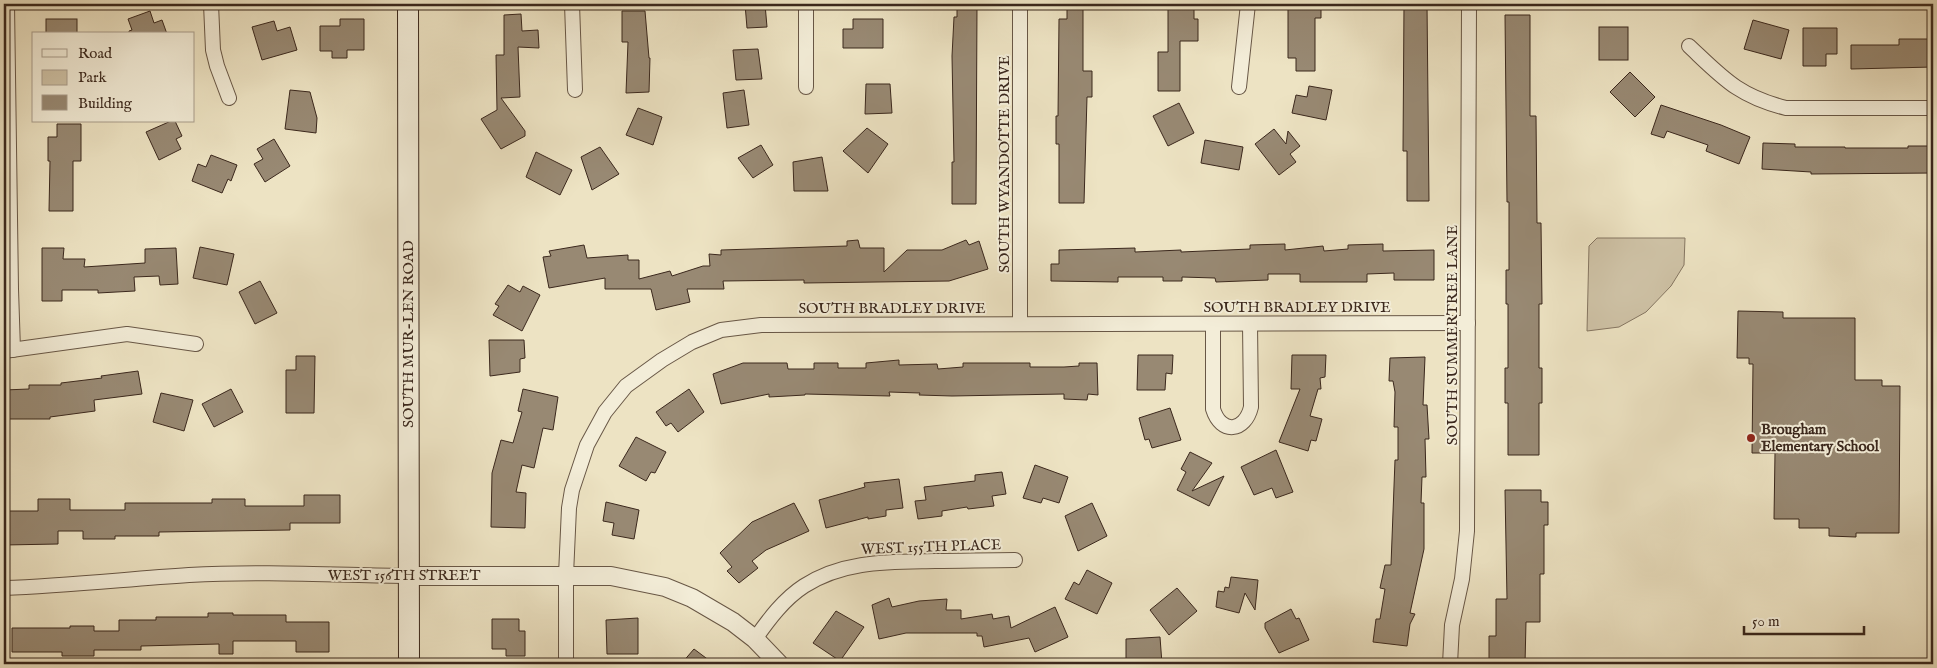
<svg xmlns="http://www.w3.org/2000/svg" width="1937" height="668" viewBox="0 0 1937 668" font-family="'IM FELL English',serif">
  <rect width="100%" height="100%" fill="#ede3c3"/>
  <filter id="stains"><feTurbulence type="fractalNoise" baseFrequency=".004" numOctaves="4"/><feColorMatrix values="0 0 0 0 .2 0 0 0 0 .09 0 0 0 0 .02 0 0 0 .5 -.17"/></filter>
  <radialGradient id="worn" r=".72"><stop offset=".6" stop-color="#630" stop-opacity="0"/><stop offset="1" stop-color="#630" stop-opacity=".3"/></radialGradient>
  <path fill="#cfc3a7" stroke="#857662" d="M 1597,238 L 1685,238 L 1684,265 L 1671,286 L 1646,312 L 1619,327 L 1587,331 L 1589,246 Z"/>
  <g fill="#988973" stroke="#3b281d">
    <path d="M 745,4 L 765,4 L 767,27 L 747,28 Z"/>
    <path d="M 1067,4 L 1083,4 L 1083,71 L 1092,71 L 1092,97 L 1087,97 L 1084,203 L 1059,203 L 1059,144 L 1056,144 L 1056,116 L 1058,116 L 1059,19 L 1067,19 Z"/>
    <path d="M 1288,4 L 1321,4 L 1321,18 L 1315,18 L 1315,71 L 1296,71 L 1296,58 L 1288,58 Z"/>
    <path d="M 1404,4 L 1427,4 L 1429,201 L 1407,201 L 1407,151 L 1403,151 Z"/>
    <path d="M 957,5 L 977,5 L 976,204 L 952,204 L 952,162 L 954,162 L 952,56 L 954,17 L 957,17 Z"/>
    <path d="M 1168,8 L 1194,9 L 1194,19 L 1198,19 L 1198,41 L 1180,41 L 1180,91 L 1158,91 L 1158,52 L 1168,52 Z"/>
    <path d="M 150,11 L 154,23 L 162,20 L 167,34 L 129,34 L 129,31 L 132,30 L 128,19 Z"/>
    <path d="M 622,11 L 645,11 L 649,58 L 650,58 L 649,92 L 626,93 L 628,42 L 622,42 Z"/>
    <path d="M 521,14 L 522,31 L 538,30 L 539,48 L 518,47 L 520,97 L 501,98 L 525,131 L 525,136 L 501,149 L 481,119 L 497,110 L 496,55 L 504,55 L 504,15 Z"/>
    <path d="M 1505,15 L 1530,15 L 1530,116 L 1536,116 L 1537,223 L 1541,223 L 1542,304 L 1539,304 L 1539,368 L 1542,368 L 1542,403 L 1539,403 L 1539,455 L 1508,455 L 1508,403 L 1505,403 L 1505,368 L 1508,368 L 1508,304 L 1506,304 L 1506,270 L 1509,270 L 1509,202 L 1507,202 Z"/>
    <rect x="46" y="19" width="31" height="15"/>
    <path d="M 340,19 L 364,19 L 364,50 L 347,50 L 347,58 L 332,58 L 332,51 L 320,51 L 320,26 L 340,26 Z"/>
    <path d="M 853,19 L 883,19 L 883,48 L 843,48 L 843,29 L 853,29 Z"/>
    <path d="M 1753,20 L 1789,30 L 1781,59 L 1744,49 Z"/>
    <path d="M 274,21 L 277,31 L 290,27 L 297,50 L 262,60 L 252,27 Z"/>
    <rect x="1599" y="27" width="29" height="33"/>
    <path d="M 1803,28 L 1837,28 L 1837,54 L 1826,54 L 1826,66 L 1803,66 Z"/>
    <path d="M 1899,39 L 1933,39 L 1933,67 L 1851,69 L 1851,45 L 1899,45 Z"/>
    <path d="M 758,49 L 762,79 L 736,80 L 733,50 Z"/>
    <path d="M 1630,72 L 1655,97 L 1635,117 L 1610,92 Z"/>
    <path d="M 866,84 L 890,84 L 892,113 L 865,114 Z"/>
    <path d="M 1309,86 L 1332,90 L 1326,120 L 1292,113 L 1296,95 L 1307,97 Z"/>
    <path d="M 290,90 L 310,92 L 317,118 L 316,133 L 285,129 Z"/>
    <path d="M 744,90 L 749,125 L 727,128 L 723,93 Z"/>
    <path d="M 1179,103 L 1194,133 L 1168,146 L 1153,116 Z"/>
    <path d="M 1661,105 L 1721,125 L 1750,137 L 1739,164 L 1706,151 L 1708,145 L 1667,131 L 1664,138 L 1651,134 Z"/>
    <path d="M 638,108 L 662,117 L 653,145 L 626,135 Z"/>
    <path d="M 171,121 L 175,121 L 182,136 L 176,139 L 181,149 L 159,160 L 146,132 Z"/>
    <path d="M 57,124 L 81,124 L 81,161 L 73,161 L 73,211 L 49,211 L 50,161 L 48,161 L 48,137 L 57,137 Z"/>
    <path d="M 867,128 L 888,144 L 868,173 L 843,151 Z"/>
    <path d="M 1274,129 L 1286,144 L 1288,131 L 1300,146 L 1290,154 L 1296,162 L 1279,175 L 1255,144 Z"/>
    <path d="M 274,139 L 290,166 L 265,182 L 254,164 L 263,159 L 257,149 Z"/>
    <path d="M 1205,140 L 1243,147 L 1239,170 L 1201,163 Z"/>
    <path d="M 1763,143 L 1795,144 L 1795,147 L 1845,147 L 1845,148 L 1908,148 L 1908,146 L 1933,146 L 1933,173 L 1811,174 L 1811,172 L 1762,169 Z"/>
    <path d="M 761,145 L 773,165 L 753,178 L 738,158 Z"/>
    <path d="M 600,147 L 619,174 L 592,190 L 581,157 Z"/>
    <path d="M 536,152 L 572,170 L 560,195 L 526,177 Z"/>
    <path d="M 211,155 L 237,165 L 231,181 L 228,179 L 222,193 L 192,181 L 198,164 L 206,167 Z"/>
    <path d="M 822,157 L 828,191 L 794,191 L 793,162 Z"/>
    <path d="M 858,240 L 860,248 L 884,248 L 884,272 L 907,250 L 942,250 L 966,240 L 969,245 L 979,241 L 988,269 L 949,281 L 804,283 L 804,280 L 723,281 L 724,289 L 687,289 L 690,302 L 656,310 L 651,289 L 605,289 L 605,278 L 549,288 L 543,257 L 551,256 L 549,251 L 584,245 L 587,258 L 628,255 L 628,260 L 639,260 L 639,279 L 670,271 L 672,276 L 703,266 L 710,266 L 709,254 L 721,255 L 721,250 L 847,246 L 847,241 Z"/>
    <path d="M 1285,244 L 1285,250 L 1323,246 L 1324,251 L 1348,249 L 1348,245 L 1383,244 L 1383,251 L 1434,250 L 1434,280 L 1394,280 L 1394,273 L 1367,274 L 1367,282 L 1300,282 L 1300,274 L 1268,274 L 1268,280 L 1216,282 L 1215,278 L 1182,277 L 1182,281 L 1163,281 L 1163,277 L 1118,277 L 1118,282 L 1051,281 L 1051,264 L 1059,264 L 1059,250 L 1135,248 L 1135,252 L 1181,250 L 1181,252 L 1250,249 L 1250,245 Z"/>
    <path d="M 200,247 L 234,254 L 227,285 L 193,278 Z"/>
    <path d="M 42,248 L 64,248 L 63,259 L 85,259 L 84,267 L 145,263 L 145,249 L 176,248 L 178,284 L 160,285 L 159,276 L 134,277 L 135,291 L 98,293 L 98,290 L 62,290 L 62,301 L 42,301 Z"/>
    <path d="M 260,281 L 277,313 L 255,324 L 239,292 Z"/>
    <path d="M 508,285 L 520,292 L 523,286 L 540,295 L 522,331 L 493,315 L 499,306 L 495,304 Z"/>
    <path d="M 1738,311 L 1783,312 L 1783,318 L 1855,318 L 1855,380 L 1882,380 L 1882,386 L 1900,386 L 1899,533 L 1856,533 L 1856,537 L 1829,536 L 1829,528 L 1799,528 L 1799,519 L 1774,519 L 1775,453 L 1752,453 L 1753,364 L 1749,364 L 1749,358 L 1737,358 Z"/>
    <path d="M 489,340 L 524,340 L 525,358 L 520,359 L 520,372 L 490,376 Z"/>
    <path d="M 1138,355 L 1173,355 L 1172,374 L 1166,373 L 1165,390 L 1137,390 Z"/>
    <path d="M 1292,355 L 1326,355 L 1325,377 L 1320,378 L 1321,389 L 1318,389 L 1310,416 L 1322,419 L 1316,441 L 1311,440 L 1308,451 L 1279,442 L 1300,389 L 1291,389 Z"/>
    <path d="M 296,356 L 315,356 L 314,413 L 286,413 L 286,370 L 296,370 Z"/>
    <path d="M 1425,357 L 1423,405 L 1427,405 L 1429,439 L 1425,439 L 1426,477 L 1422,477 L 1421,503 L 1424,503 L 1424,549 L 1410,613 L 1415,614 L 1410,624 L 1407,646 L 1373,642 L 1376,619 L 1380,619 L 1385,589 L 1380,588 L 1385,565 L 1391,565 L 1395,460 L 1398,460 L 1398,427 L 1394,427 L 1395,392 L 1393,381 L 1389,381 L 1390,358 Z"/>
    <path d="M 899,360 L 899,365 L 937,364 L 938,369 L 963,367 L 963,363 L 1030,363 L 1030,367 L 1064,367 L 1079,366 L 1079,363 L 1097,363 L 1098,395 L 1088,394 L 1087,400 L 1064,399 L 1064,394 L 952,396 L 919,395 L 920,393 L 889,392 L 890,396 L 805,394 L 805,395 L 769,397 L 769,394 L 721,404 L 713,374 L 743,363 L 787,363 L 788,369 L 814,369 L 814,363 L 838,363 L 838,368 L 866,368 L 866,363 Z"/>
    <path d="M 138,371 L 142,394 L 94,400 L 95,411 L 50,417 L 50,419 L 4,419 L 4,390 L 29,389 L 29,385 L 61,385 L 61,383 L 102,378 L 101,376 Z"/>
    <path d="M 231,389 L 243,412 L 214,427 L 202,404 Z"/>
    <path d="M 523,389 L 558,397 L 553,430 L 543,428 L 534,468 L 522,465 L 516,492 L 526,493 L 525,528 L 491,527 L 492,473 L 501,440 L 513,443 L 522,412 L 518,411 Z"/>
    <path d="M 689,389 L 704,412 L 678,432 L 671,423 L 666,426 L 656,412 Z"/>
    <path d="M 161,393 L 193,400 L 184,431 L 153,422 Z"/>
    <path d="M 1170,408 L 1181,440 L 1152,448 L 1149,439 L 1145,440 L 1139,418 Z"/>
    <path d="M 636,437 L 666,452 L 655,473 L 651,472 L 646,481 L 619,466 Z"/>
    <path d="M 1276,450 L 1293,492 L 1276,498 L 1272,488 L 1254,495 L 1241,467 Z"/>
    <path d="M 1190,452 L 1212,463 L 1192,491 L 1224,476 L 1209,506 L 1177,490 L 1186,472 L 1181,469 Z"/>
    <path d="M 1035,465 L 1068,477 L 1059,503 L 1043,498 L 1041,503 L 1023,498 Z"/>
    <path d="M 1002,472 L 1006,494 L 992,496 L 994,506 L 968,509 L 967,507 L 942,511 L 942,516 L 918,519 L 915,501 L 926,500 L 924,487 L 975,481 L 975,475 Z"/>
    <path d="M 899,479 L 903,508 L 886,510 L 886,516 L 868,519 L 868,517 L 826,528 L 819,500 L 865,487 L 864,483 Z"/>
    <path d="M 1505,490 L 1541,490 L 1541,502 L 1548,502 L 1548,525 L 1544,525 L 1544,574 L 1540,574 L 1540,622 L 1526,622 L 1525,664 L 1489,664 L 1489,636 L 1496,636 L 1496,599 L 1507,599 Z"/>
    <path d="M 304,495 L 340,495 L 340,523 L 290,523 L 290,530 L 159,532 L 159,536 L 115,536 L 115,539 L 83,539 L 83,531 L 58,531 L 58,544 L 4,545 L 4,511 L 38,511 L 38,499 L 70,499 L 70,510 L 125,510 L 125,503 L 212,503 L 212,499 L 245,499 L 245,506 L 304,506 Z"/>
    <path d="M 606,502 L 639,510 L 634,539 L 612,535 L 614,523 L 603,521 Z"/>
    <path d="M 794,503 L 809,531 L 766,550 L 752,561 L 758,568 L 739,583 L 727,571 L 732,567 L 720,553 L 752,522 Z"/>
    <path d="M 1092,503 L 1107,536 L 1078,551 L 1065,516 Z"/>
    <path d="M 1087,570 L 1112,583 L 1097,614 L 1065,599 L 1074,582 L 1079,585 Z"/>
    <path d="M 1231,577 L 1258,580 L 1255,610 L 1245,593 L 1239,613 L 1216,607 L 1218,591 L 1224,592 L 1225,587 L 1229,588 Z"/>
    <path d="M 1177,588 L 1197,611 L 1169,635 L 1150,610 Z"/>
    <path d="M 889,598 L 892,607 L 919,601 L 947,599 L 946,610 L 961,610 L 961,619 L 992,614 L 993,619 L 1009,616 L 1011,628 L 1055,607 L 1068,637 L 1035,652 L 1029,638 L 984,647 L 982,636 L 977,636 L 977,633 L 906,633 L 879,639 L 872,605 Z"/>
    <path d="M 1291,609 L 1296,619 L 1299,618 L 1309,640 L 1279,653 L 1265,628 L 1265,623 Z"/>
    <path d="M 836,611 L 864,627 L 840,661 L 813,643 Z"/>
    <path d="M 208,613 L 233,613 L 233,615 L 286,615 L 286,622 L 329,622 L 329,652 L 296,652 L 296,641 L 233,641 L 233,654 L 219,654 L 219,644 L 141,646 L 141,650 L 94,650 L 94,656 L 62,656 L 62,652 L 12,652 L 12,628 L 70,628 L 70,626 L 94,626 L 94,631 L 119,631 L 119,620 L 156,620 L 156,617 L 208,617 Z"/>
    <path d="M 638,618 L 638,654 L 607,654 L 606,620 Z"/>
    <path d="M 492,619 L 519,619 L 519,631 L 525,631 L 525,656 L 506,656 L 506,649 L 492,649 Z"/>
    <path d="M 1160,637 L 1162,664 L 1126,664 L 1126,639 Z"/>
    <path d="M 694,649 L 714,664 L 681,664 Z"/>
  </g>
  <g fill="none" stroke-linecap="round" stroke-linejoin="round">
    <defs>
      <g id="minor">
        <path d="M 7,4 L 11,289 L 13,350"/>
        <path d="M 211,4 L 213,50 L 217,66 L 229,98"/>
        <path d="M 572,4 L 575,90"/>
        <path d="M 806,4 L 806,87"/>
        <path d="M 1689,46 C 1723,78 1738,96 1786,108 L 1933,108"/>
        <path d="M 1239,87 L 1248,4"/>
        <path d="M 1020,324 L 1020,4"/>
        <path d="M 1213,324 L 1213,409 C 1221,435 1245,432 1251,407 L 1250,324"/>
        <path d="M 4,351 L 127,334 L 196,344"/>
        <path d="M 4,588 C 66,586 127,579 189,575 C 262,571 336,575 409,576"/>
        <path d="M 755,639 C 769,619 784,599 804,586 C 844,560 890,562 935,561 C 961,561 988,560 1015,560"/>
        <path d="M 566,664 L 566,575 L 569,508 L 572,490 L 587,445 L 605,412 L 626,386 L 662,360 L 692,342 L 721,330 L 761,325 L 1468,323"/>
        <path d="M 1450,664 L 1452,625 L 1462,579 L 1467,531 L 1469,4"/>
      </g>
      <path id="tertiary" d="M 409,576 L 611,576 L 665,587 L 692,598 L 733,622 L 755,639 L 779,664"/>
      <path id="secondary" d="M 408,4 L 409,664"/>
    </defs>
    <use href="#minor" stroke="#685746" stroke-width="16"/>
    <use href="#tertiary" stroke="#685746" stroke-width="20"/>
    <use href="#secondary" stroke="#3b281d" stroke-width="22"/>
    <use href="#minor" stroke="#f3edd8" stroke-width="14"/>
    <use href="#tertiary" stroke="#f3edd8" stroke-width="18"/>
    <use href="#secondary" stroke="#f3edd8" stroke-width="20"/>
  </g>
  <circle fill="#8f2418" stroke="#f3edd8" stroke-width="2" cx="1751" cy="438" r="5"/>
  <g text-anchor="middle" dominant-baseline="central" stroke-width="4" stroke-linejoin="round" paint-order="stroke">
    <g font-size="15" fill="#3b281d" stroke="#f3edd8">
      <text transform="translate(1004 164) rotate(-90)">SOUTH WYANDOTTE DRIVE</text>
      <text x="1297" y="307">SOUTH BRADLEY DRIVE</text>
      <text x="892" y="308">SOUTH BRADLEY DRIVE</text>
      <text transform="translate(408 334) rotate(-90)">SOUTH MUR-LEN ROAD</text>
      <text transform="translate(1452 335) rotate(-90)">SOUTH SUMMERTREE LANE</text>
      <text transform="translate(931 547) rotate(-2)">WEST 155TH PLACE</text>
      <text x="404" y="575">WEST 156TH STREET</text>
    </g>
    <g font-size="15" font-weight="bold" fill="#3b281d" stroke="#f3edd8" text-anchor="start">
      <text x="1761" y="429">Brougham<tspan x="1761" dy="17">Elementary School</tspan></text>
    </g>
  </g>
  <rect width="1937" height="668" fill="none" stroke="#ede3c3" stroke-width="20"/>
  <rect x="5" y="5" width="1927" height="658" fill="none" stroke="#3b281d" stroke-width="2.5"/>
  <rect x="10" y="10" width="1917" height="648" fill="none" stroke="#3b281d"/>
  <rect x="32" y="32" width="162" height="90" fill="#f3edd8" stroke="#a99e8d"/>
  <rect x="42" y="49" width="25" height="8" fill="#f3edd8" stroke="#a99e8d"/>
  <text x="78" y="58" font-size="15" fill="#3b281d">Road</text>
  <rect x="42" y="70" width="25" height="15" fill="#cfc3a7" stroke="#a99e8d"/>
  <text x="78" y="82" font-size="15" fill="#3b281d">Park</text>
  <rect x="42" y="95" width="25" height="15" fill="#988973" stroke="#a99e8d"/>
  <text x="78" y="108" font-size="15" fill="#3b281d">Building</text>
  <path d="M1744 626v8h120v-8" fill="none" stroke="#3b281d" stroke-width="2.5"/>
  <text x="1752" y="626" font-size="15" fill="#3b281d" stroke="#f3edd8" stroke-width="4" paint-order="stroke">50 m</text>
  <rect width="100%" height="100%" filter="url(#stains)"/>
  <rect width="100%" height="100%" fill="url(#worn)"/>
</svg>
